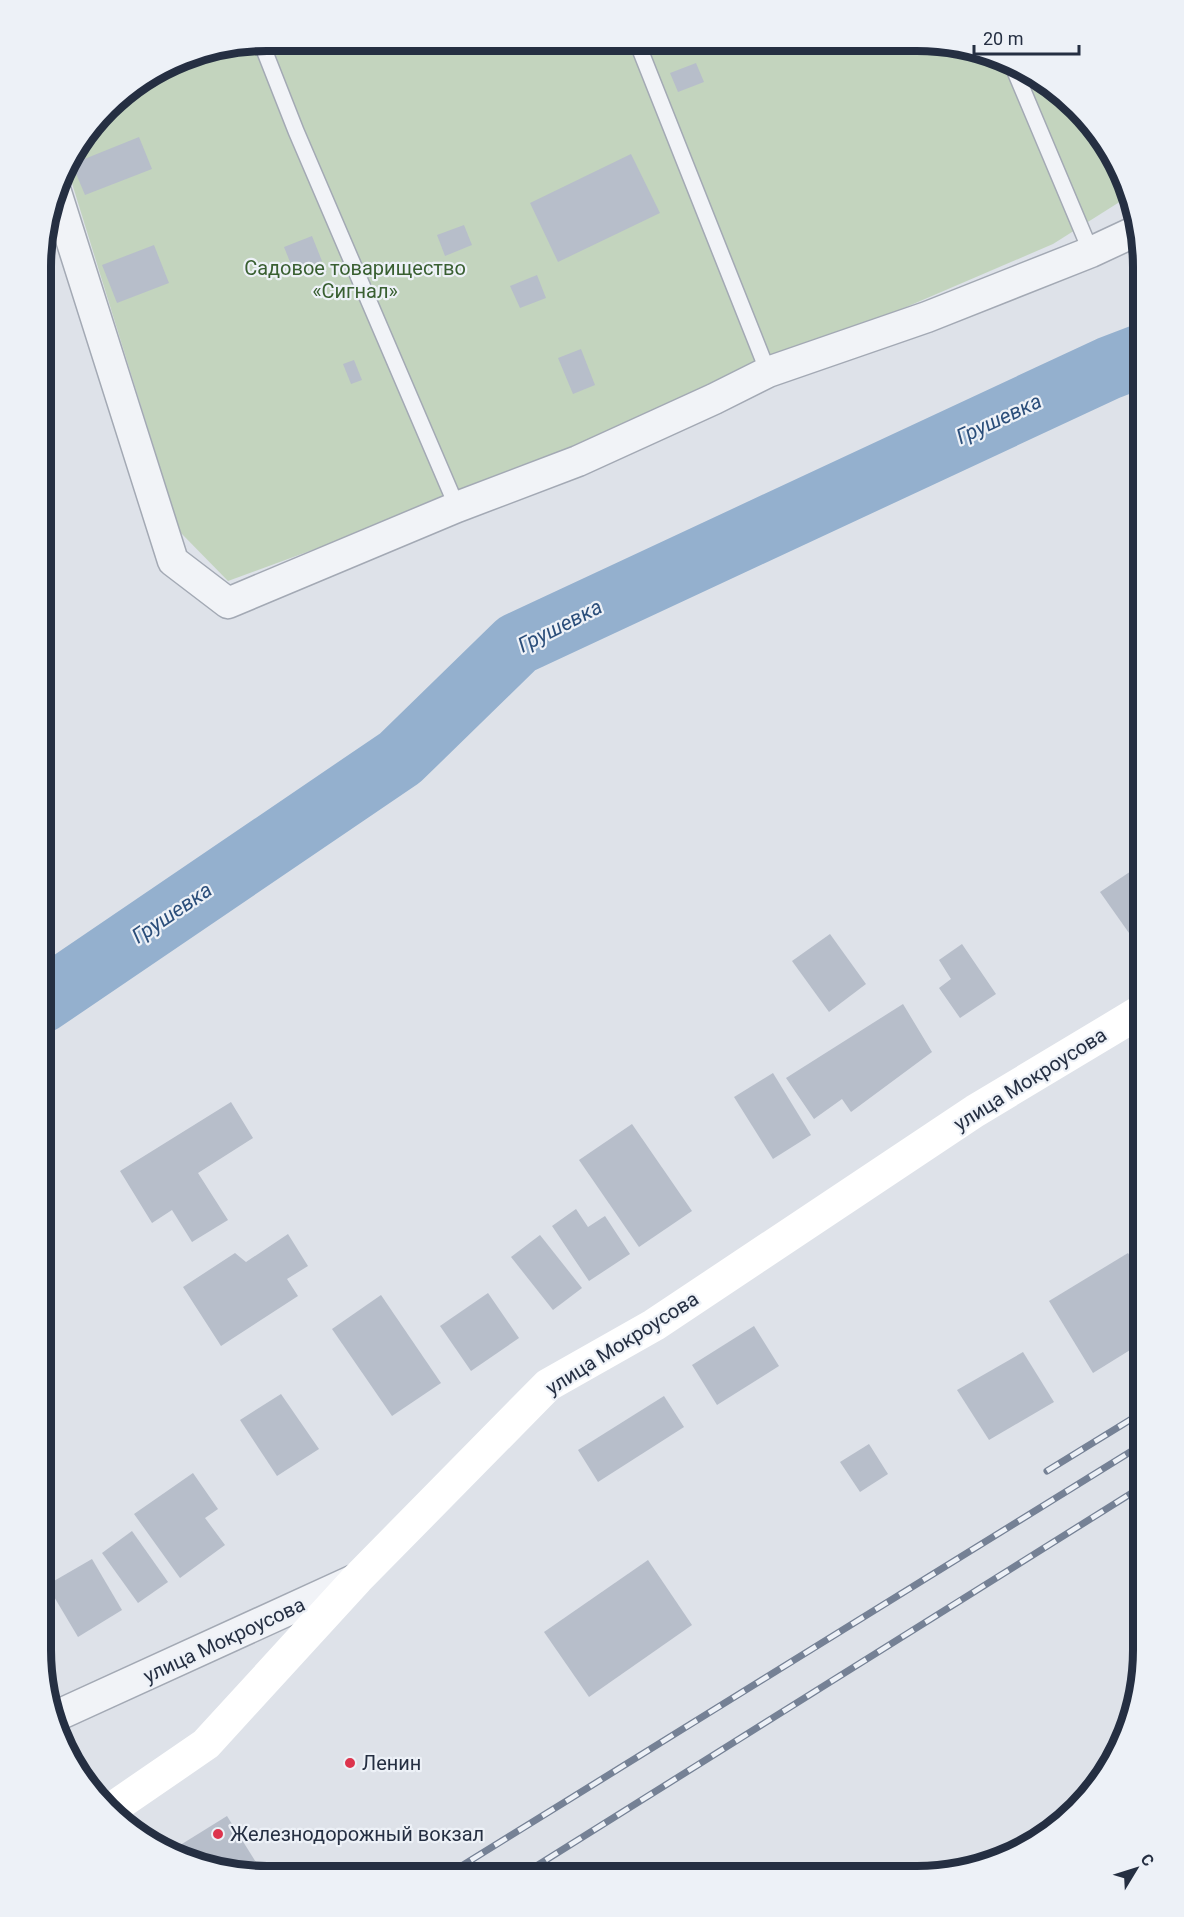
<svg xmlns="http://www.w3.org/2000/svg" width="1184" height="1917" viewBox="0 0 1184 1917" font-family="Roboto,sans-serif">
  <rect width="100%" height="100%" fill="#dee2e9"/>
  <path fill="#c3d4be" d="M 267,41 L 947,42 L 1004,58 L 1055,88 L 1097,130 L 1126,181 L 1129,196 L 1053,244 L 511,477 L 228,581 L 180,532 L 66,164 L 118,97 L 181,58 Z"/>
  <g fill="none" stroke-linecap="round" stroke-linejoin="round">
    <path stroke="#94b0ce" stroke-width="63" d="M 41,1002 L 400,758 L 517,644 L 1109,368 L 1143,355"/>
  </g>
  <g fill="#b7beca">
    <path d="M 696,63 L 704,82 L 678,92 L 670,73 Z"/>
    <path d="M 139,137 L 152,169 L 85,195 L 72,164 Z"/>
    <path d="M 631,154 L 660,213 L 558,262 L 530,203 Z"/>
    <path d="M 464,225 L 472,245 L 445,256 L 437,235 Z"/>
    <path d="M 312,236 L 322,261 L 294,272 L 284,247 Z"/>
    <path d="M 154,245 L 169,283 L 117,303 L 102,265 Z"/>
    <path d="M 537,275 L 546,298 L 520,308 L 510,286 Z"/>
    <path d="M 581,349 L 595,385 L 573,394 L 558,358 Z"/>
    <path d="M 354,360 L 362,380 L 351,384 L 343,364 Z"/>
    <path d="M 1143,863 L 1143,923 L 1129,933 L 1100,892 Z"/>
    <path d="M 830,934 L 866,984 L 829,1012 L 792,961 Z"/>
    <path d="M 962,944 L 996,994 L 960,1018 L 939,988 L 951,979 L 939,960 Z"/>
    <path d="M 903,1004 L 932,1052 L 851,1112 L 842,1099 L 814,1119 L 786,1078 Z"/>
    <path d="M 773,1073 L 811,1135 L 773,1159 L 734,1097 Z"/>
    <path d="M 231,1102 L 253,1138 L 198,1173 L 228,1220 L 192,1242 L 172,1210 L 152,1223 L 120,1171 Z"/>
    <path d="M 632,1124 L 692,1211 L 639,1247 L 579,1160 Z"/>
    <path d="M 576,1209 L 588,1227 L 605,1216 L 630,1254 L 589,1281 L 552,1226 Z"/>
    <path d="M 288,1234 L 308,1266 L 287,1279 L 298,1296 L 221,1346 L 183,1287 L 235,1253 L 246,1262 Z"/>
    <path d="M 540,1235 L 582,1288 L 553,1310 L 511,1257 Z"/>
    <path d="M 1128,1253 L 1143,1278 L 1143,1342 L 1093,1373 L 1049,1301 Z"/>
    <path d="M 488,1293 L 519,1338 L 471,1371 L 440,1326 Z"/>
    <path d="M 381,1295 L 441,1383 L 392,1416 L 332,1329 Z"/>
    <path d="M 754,1326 L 779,1366 L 717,1405 L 692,1365 Z"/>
    <path d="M 1023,1352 L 1054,1402 L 989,1440 L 957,1390 Z"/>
    <path d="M 281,1394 L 319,1449 L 277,1476 L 240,1420 Z"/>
    <path d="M 664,1396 L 684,1427 L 598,1482 L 578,1450 Z"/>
    <path d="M 869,1444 L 888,1474 L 860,1492 L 840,1462 Z"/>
    <path d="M 193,1473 L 218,1509 L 205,1518 L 225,1545 L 180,1578 L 134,1514 Z"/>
    <path d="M 132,1531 L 168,1582 L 138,1603 L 102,1553 Z"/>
    <path d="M 92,1559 L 122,1610 L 78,1637 L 47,1585 Z"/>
    <path d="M 648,1560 L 692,1625 L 589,1697 L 544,1632 Z"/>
    <path d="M 227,1816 L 264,1875 L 238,1875 L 181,1859 L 169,1852 Z"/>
  </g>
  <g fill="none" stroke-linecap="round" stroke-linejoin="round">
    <defs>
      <g id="lane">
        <path d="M 261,42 L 296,131 L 457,507"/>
        <path d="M 637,42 L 768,372"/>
        <path d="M 1011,62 L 1091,252"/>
      </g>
      <g id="street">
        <path d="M 56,192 L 173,561 L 228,603 L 457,507 L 578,461 L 714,399 L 768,372 L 927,317 L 1091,252 L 1136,231"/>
        <path d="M 54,1717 L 354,1580"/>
      </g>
    </defs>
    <use href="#lane" stroke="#a3a9b4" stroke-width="18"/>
    <use href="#street" stroke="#a3a9b4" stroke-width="33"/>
    <use href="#lane" stroke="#f1f3f7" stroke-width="15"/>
    <use href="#street" stroke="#f1f3f7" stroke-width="30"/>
    <path stroke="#fff" stroke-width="33" d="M 110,1810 L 206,1744 L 357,1579 L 548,1385 L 654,1325 L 975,1111 L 1143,1010"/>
    <defs>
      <g id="rail">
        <path d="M 1047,1471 L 1143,1412"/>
        <path d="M 447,1875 L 1143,1444"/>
        <path d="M 522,1875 L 1143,1486"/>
      </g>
    </defs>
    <use href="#rail" stroke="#758195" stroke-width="7"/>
    <use href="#rail" stroke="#edf1f7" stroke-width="4.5" stroke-dasharray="14" stroke-linecap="butt"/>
  </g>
  <g fill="#dd344d" stroke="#edf1f7" stroke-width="2">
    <circle cx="350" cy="1763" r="6"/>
    <circle cx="218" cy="1834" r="6"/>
  </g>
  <g text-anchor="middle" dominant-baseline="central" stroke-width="4.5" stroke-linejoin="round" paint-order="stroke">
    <g font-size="20" fill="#395f31" stroke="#edf1f7">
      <text x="355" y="268">Садовое товарищество<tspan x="355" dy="23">«Сигнал»</tspan></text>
    </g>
    <g font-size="20" fill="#252f42" stroke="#edf1f7">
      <text transform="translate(1030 1079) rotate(-32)">улица Мокроусова</text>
      <text transform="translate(622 1343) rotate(-32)">улица Мокроусова</text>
      <text transform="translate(224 1640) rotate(-25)">улица Мокроусова</text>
    </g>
    <g font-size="20" fill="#252f42" stroke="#edf1f7" text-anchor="start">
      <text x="362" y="1763">Ленин</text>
      <text x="230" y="1834">Железнодорожный вокзал</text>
    </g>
    <g font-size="21" font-style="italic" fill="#2b4e7a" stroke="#edf1f7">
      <text transform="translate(999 419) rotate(-25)">Грушевка</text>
      <text transform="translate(560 626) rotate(-27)">Грушевка</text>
      <text transform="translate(172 913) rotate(-34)">Грушевка</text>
    </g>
  </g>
  <path d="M0 0H1184V1917H0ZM267 51H917A216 216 0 0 1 1133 267V1650A216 216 0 0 1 917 1866H267A216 216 0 0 1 51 1650V267A216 216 0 0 1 267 51Z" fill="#edf1f7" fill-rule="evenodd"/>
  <path fill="none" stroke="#252f42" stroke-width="8" d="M267 51H917A216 216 0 0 1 1133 267V1650A216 216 0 0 1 917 1866H267A216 216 0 0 1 51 1650V267A216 216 0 0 1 267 51Z"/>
  <g transform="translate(1136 1869) rotate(52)" stroke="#edf1f7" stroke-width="4.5" paint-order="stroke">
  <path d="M0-4.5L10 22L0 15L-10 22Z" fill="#252f42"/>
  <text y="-9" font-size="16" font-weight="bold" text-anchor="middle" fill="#252f42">С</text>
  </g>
  <path d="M974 45v9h105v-9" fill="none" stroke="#252f42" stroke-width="3"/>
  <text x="983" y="45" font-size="18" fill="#252f42" stroke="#edf1f7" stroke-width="4.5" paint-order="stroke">20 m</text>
</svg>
